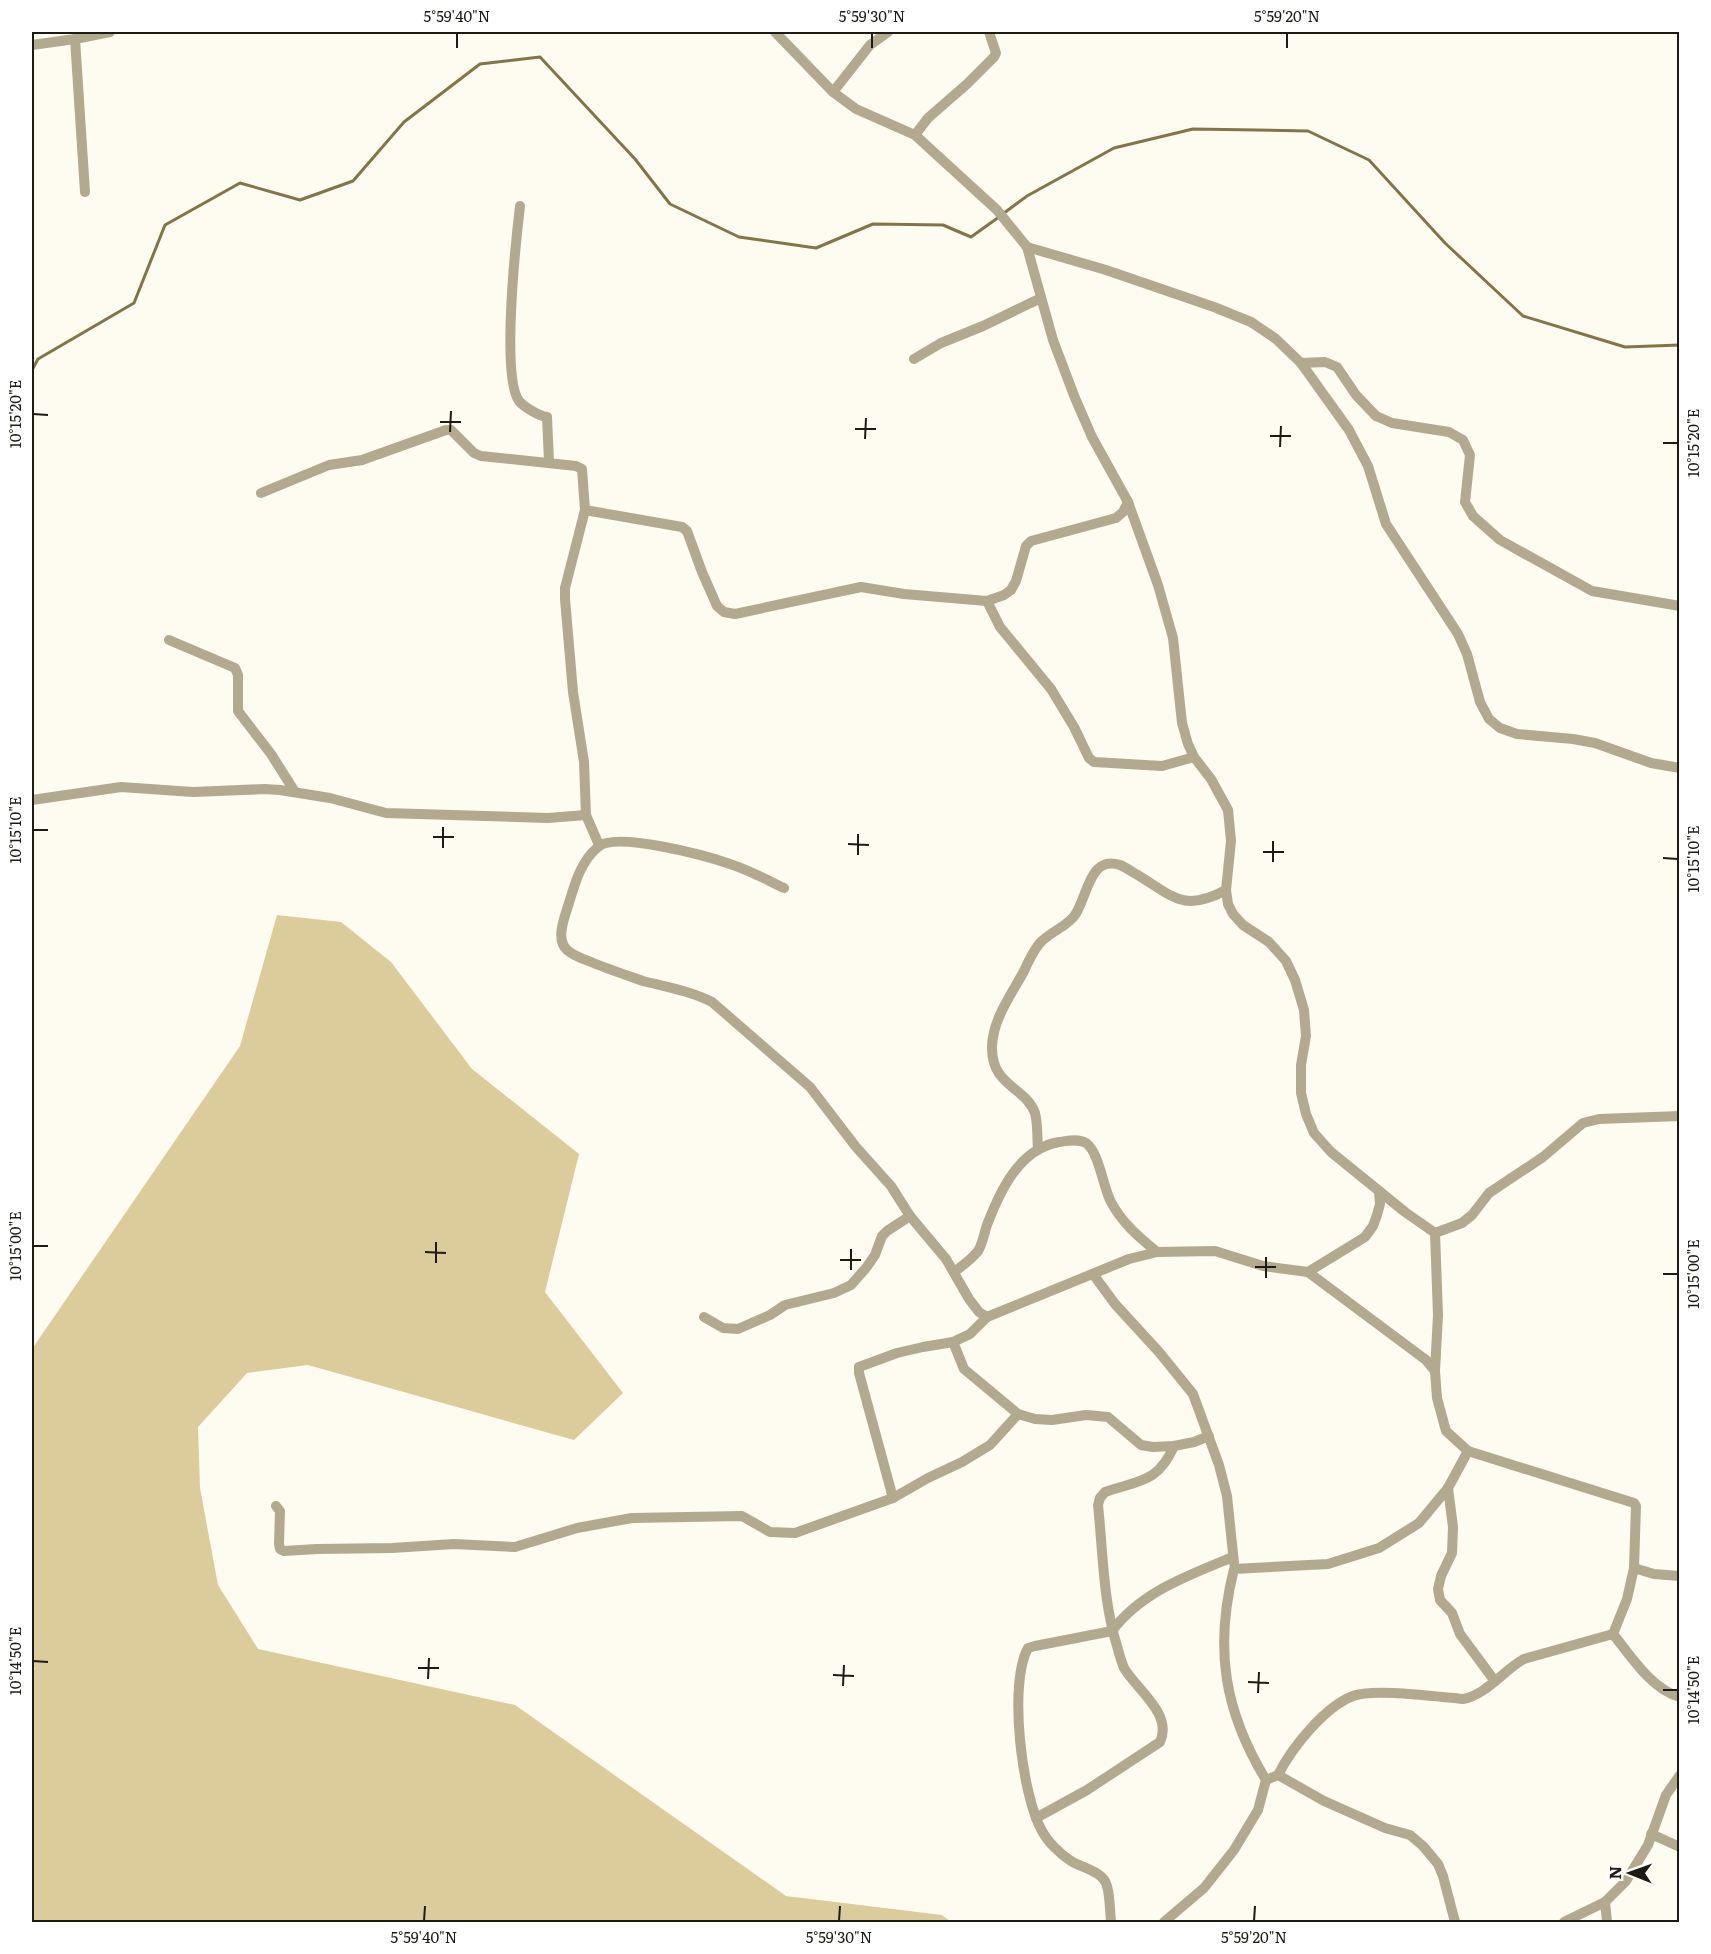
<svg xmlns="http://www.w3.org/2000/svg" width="1711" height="1954" viewBox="0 0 1711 1954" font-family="Literata,serif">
  <rect width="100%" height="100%" fill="#fefbf0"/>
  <path fill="#dccc9c" d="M 277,915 L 341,922 L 391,962 L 472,1069 L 579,1154 L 545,1292 L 623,1393 L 574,1440 L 308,1365 L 247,1373 L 198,1427 L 200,1488 L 218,1585 L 258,1649 L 515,1705 L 786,1896 L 942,1915 L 951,1922 L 32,1922 L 32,1674 L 35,1668 L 32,1667 L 32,1349 L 240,1046 Z"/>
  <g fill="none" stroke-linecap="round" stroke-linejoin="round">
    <g stroke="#837548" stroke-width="3">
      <path d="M 1004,213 L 1027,196 L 1114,148 L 1193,129 L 1308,131 L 1369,160 L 1445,243 L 1523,316 L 1625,347 L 1680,345"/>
      <path d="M 32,370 L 38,359 L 134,303 L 165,225 L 240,183 L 300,200 L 353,181 L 404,122 L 480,64 L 540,57 L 635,159 L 670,204 L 739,237 L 816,248 L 873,224 L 943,225 L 971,237 L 999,217"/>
    </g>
    <g stroke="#b2a98f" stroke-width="10">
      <path d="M 775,32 L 833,92 L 856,109 L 915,135 L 997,210 L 1027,247 L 1106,270 L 1214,307 L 1251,322 L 1276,339 L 1301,363 L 1349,430 L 1368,466 L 1386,524 L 1458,634 L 1467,654 L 1480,702 L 1489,719 L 1500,728 L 1517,734 L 1573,739 L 1595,743 L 1651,763 L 1680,768"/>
      <path d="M 75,39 L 85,192"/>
      <path d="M 32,45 L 75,39 L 110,32"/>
      <path d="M 833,92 L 870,45 L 888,32"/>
      <path d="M 915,135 L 928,118 L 967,84 L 994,57 L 996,53 L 989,32"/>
      <path d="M 520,206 C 516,240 501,376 519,401 C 524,407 539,416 547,417 L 549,462"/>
      <path d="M 1027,247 L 1053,340 L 1075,398 L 1092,437 L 1128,502 L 1158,585 L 1173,638 L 1182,723 L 1188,744 L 1194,757 L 1211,779 L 1228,810 L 1231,841 L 1226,890 L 1228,904 L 1233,914 L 1243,925 L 1269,942 L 1286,961 L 1295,980 L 1304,1010 L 1306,1036 L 1301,1065 L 1301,1093 L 1306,1114 L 1314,1133 L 1331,1152 L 1405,1212 L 1435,1233 L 1438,1315 L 1435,1371 L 1437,1398 L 1446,1431 L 1468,1451 L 1634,1503 L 1636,1506 L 1634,1568 L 1627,1599 L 1613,1634 C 1630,1655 1652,1690 1680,1697"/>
      <path d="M 914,359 L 941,343 L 983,326 L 1041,298"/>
      <path d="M 1301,363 L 1325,362 L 1337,367 L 1356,395 L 1376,416 L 1392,423 L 1449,432 L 1463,440 L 1470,455 L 1465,502 L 1473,516 L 1500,540 L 1592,591 L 1680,606"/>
      <path d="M 261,493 L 329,465 L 362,460 L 446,430 L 451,430 L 474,453 L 481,456 L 576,466 L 582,469 L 585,510 L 565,588 L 565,599 L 573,692 L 584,762 L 586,815 L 599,845"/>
      <path d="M 585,510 L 682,527 L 687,531 L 702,572 L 717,606 L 724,612 L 735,614 L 861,587 L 904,594 L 987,601 L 1004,595 L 1011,590 L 1016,581 L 1026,546 L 1031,541 L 1116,518 L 1123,512 L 1128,502"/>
      <path d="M 987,601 L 1000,627 L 1051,689 L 1074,727 L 1089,758 L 1094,762 L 1162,766 L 1194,757"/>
      <path d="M 169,640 L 235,668 L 238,675 L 238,711 L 271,754 L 295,792"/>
      <path d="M 32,800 L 121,787 L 193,792 L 265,789 L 280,790 L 330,798 L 386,813 L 548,818 L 586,815"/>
      <path d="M 784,888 C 767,880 749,870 730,864 C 707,856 616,831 598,847 C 581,861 575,883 569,903 C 565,916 555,939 567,950 C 574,956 583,959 591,962 C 608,969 626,975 643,981 C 667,987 690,991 712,1002 L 810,1087 L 856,1147 L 891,1186 L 910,1216 L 946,1259 L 969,1299 L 979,1312 L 987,1317 L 1129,1259 L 1157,1252 L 1215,1251 L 1263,1266 L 1308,1272 L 1365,1237 L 1373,1226 L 1377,1215 L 1380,1204 L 1379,1191"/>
      <path d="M 1038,1149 C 1037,1138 1038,1124 1035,1113 C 1025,1086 991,1087 992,1046 C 993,1019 1011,995 1024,971 C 1028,962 1033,952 1039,944 C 1049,932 1067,927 1075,915 C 1088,896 1089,855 1120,865 C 1125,867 1131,871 1136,874 C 1173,896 1183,913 1226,890"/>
      <path d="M 1435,1233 L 1462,1223 L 1472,1215 L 1489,1193 L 1543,1157 L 1583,1123 L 1599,1119 L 1680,1116"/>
      <path d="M 954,1272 C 962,1266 972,1259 978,1251 C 983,1243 984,1233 987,1225 C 1000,1191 1019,1149 1059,1142 C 1067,1141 1078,1138 1086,1143 C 1099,1152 1103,1187 1111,1202 C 1122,1223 1139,1237 1157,1252"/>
      <path d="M 1308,1272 L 1426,1360 L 1435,1371"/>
      <path d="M 1093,1274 L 1115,1304 L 1159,1352 L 1193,1394 L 1219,1465 L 1227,1496 L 1234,1563"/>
      <path d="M 704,1317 L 723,1328 L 738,1329 L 770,1315 L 785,1305 L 834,1293 L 851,1285 L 866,1268 L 875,1255 L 882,1236 L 887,1231 L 910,1216"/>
      <path d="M 953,1342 L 964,1369 L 1018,1414 L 1035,1419 L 1052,1420 L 1086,1415 L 1108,1417 L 1141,1445 L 1153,1447 L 1174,1446 L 1194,1442 L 1209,1436"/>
      <path d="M 1448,1488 L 1453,1527 L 1452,1553 L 1441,1576 L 1438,1589 L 1440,1600 L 1452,1613 L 1460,1634 L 1494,1680"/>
      <path d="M 893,1498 L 859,1373 L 859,1367 L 897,1353 L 923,1347 L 953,1342 L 970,1334 L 987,1317"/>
      <path d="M 276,1506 L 280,1511 L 279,1544 L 280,1549 L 284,1551 L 317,1549 L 392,1548 L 454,1544 L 515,1547 L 577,1528 L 632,1518 L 742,1516 L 770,1532 L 795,1533 L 893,1498 L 928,1478 L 962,1462 L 990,1445 L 1018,1414"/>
      <path d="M 1634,1568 L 1654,1574 L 1680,1576"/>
      <path d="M 1278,1775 L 1324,1801 L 1385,1828 L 1410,1835 L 1423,1846 L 1438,1864 L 1443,1876 L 1455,1922"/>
      <path d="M 1266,1780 L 1278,1775 C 1291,1749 1324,1707 1353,1696 C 1373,1688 1438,1697 1463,1699 C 1486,1695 1504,1670 1524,1659 L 1613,1634"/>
      <path d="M 1036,1818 L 1087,1790 L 1160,1742 C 1173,1714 1137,1690 1124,1668 C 1121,1661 1119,1653 1117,1646 C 1103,1601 1103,1552 1098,1505 L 1100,1498 L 1105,1492 C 1139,1480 1158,1483 1174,1446"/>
      <path d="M 1651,1834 L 1680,1847"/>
      <path d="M 1111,1922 C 1110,1911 1110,1897 1107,1886 C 1103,1871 1082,1868 1071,1861 C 1060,1854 1048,1842 1042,1831 C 1022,1796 1008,1684 1028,1648 L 1035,1646 L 1112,1631 C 1141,1592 1189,1575 1233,1557"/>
      <path d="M 1164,1922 L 1204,1888 L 1234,1850 L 1258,1810 L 1266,1780 C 1224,1711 1214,1648 1234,1569 L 1328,1564 L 1379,1548 L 1419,1523 L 1448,1488 L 1468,1451"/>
      <path d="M 1564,1922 L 1605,1902"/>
      <path d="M 1607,1922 L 1605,1902 L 1626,1881 L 1648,1845 L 1666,1795 L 1680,1775"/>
    </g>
  </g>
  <path fill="none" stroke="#1d1b14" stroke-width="2" d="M 457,48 L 457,33M 872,48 L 872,33M 1287,48 L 1287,33M 33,414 L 48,415M 440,422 L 461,422M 855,429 L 876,429M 450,432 L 451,411M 1270,436 L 1291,436M 865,439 L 866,418M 1663,443 L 1678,443M 1280,447 L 1281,426M 33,830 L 48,830M 433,837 L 454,837M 848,844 L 869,845M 443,848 L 443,827M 1263,852 L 1284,852M 858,855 L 858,834M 1663,858 L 1678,859M 1273,862 L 1273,841M 33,1246 L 48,1246M 425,1252 L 446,1253M 840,1260 L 861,1260M 436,1263 L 436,1242M 1255,1267 L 1276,1267M 851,1270 L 851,1249M 1663,1274 L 1678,1274M 1266,1278 L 1266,1257M 33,1661 L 48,1662M 418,1668 L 439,1668M 833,1675 L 854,1676M 428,1679 L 429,1658M 1248,1682 L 1269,1683M 843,1686 L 844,1665M 1663,1690 L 1678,1690M 1258,1693 L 1259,1672M 424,1921 L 425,1906M 839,1921 L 840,1906M 1254,1921 L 1255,1906"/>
  <rect width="1711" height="1954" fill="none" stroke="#ffffff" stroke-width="66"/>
  <g transform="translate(1630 1873) rotate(271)" stroke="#ffffff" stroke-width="4.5" paint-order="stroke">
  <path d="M0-4.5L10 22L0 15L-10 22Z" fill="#1d1b14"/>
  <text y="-9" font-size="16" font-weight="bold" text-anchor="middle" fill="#1d1b14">N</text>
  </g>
  <rect x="33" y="33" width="1645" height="1888" fill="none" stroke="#1d1b14" stroke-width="2"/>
  <g font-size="15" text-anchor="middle" fill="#1d1b14">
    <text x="457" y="22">5°59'40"N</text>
    <text x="872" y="22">5°59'30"N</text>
    <text x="1287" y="22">5°59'20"N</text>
    <text transform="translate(16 414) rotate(-90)" y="5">10°15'20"E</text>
    <text transform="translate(1694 443) rotate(-90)" y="5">10°15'20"E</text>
    <text transform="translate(16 830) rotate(-90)" y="5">10°15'10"E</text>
    <text transform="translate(1694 859) rotate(-90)" y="5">10°15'10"E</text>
    <text transform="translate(16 1246) rotate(-90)" y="5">10°15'00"E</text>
    <text transform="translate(1694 1274) rotate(-90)" y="5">10°15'00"E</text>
    <text transform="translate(16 1661) rotate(-90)" y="5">10°14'50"E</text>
    <text transform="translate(1694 1690) rotate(-90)" y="5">10°14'50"E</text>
    <text x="424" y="1943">5°59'40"N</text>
    <text x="839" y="1943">5°59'30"N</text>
    <text x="1254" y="1943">5°59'20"N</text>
  </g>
</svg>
